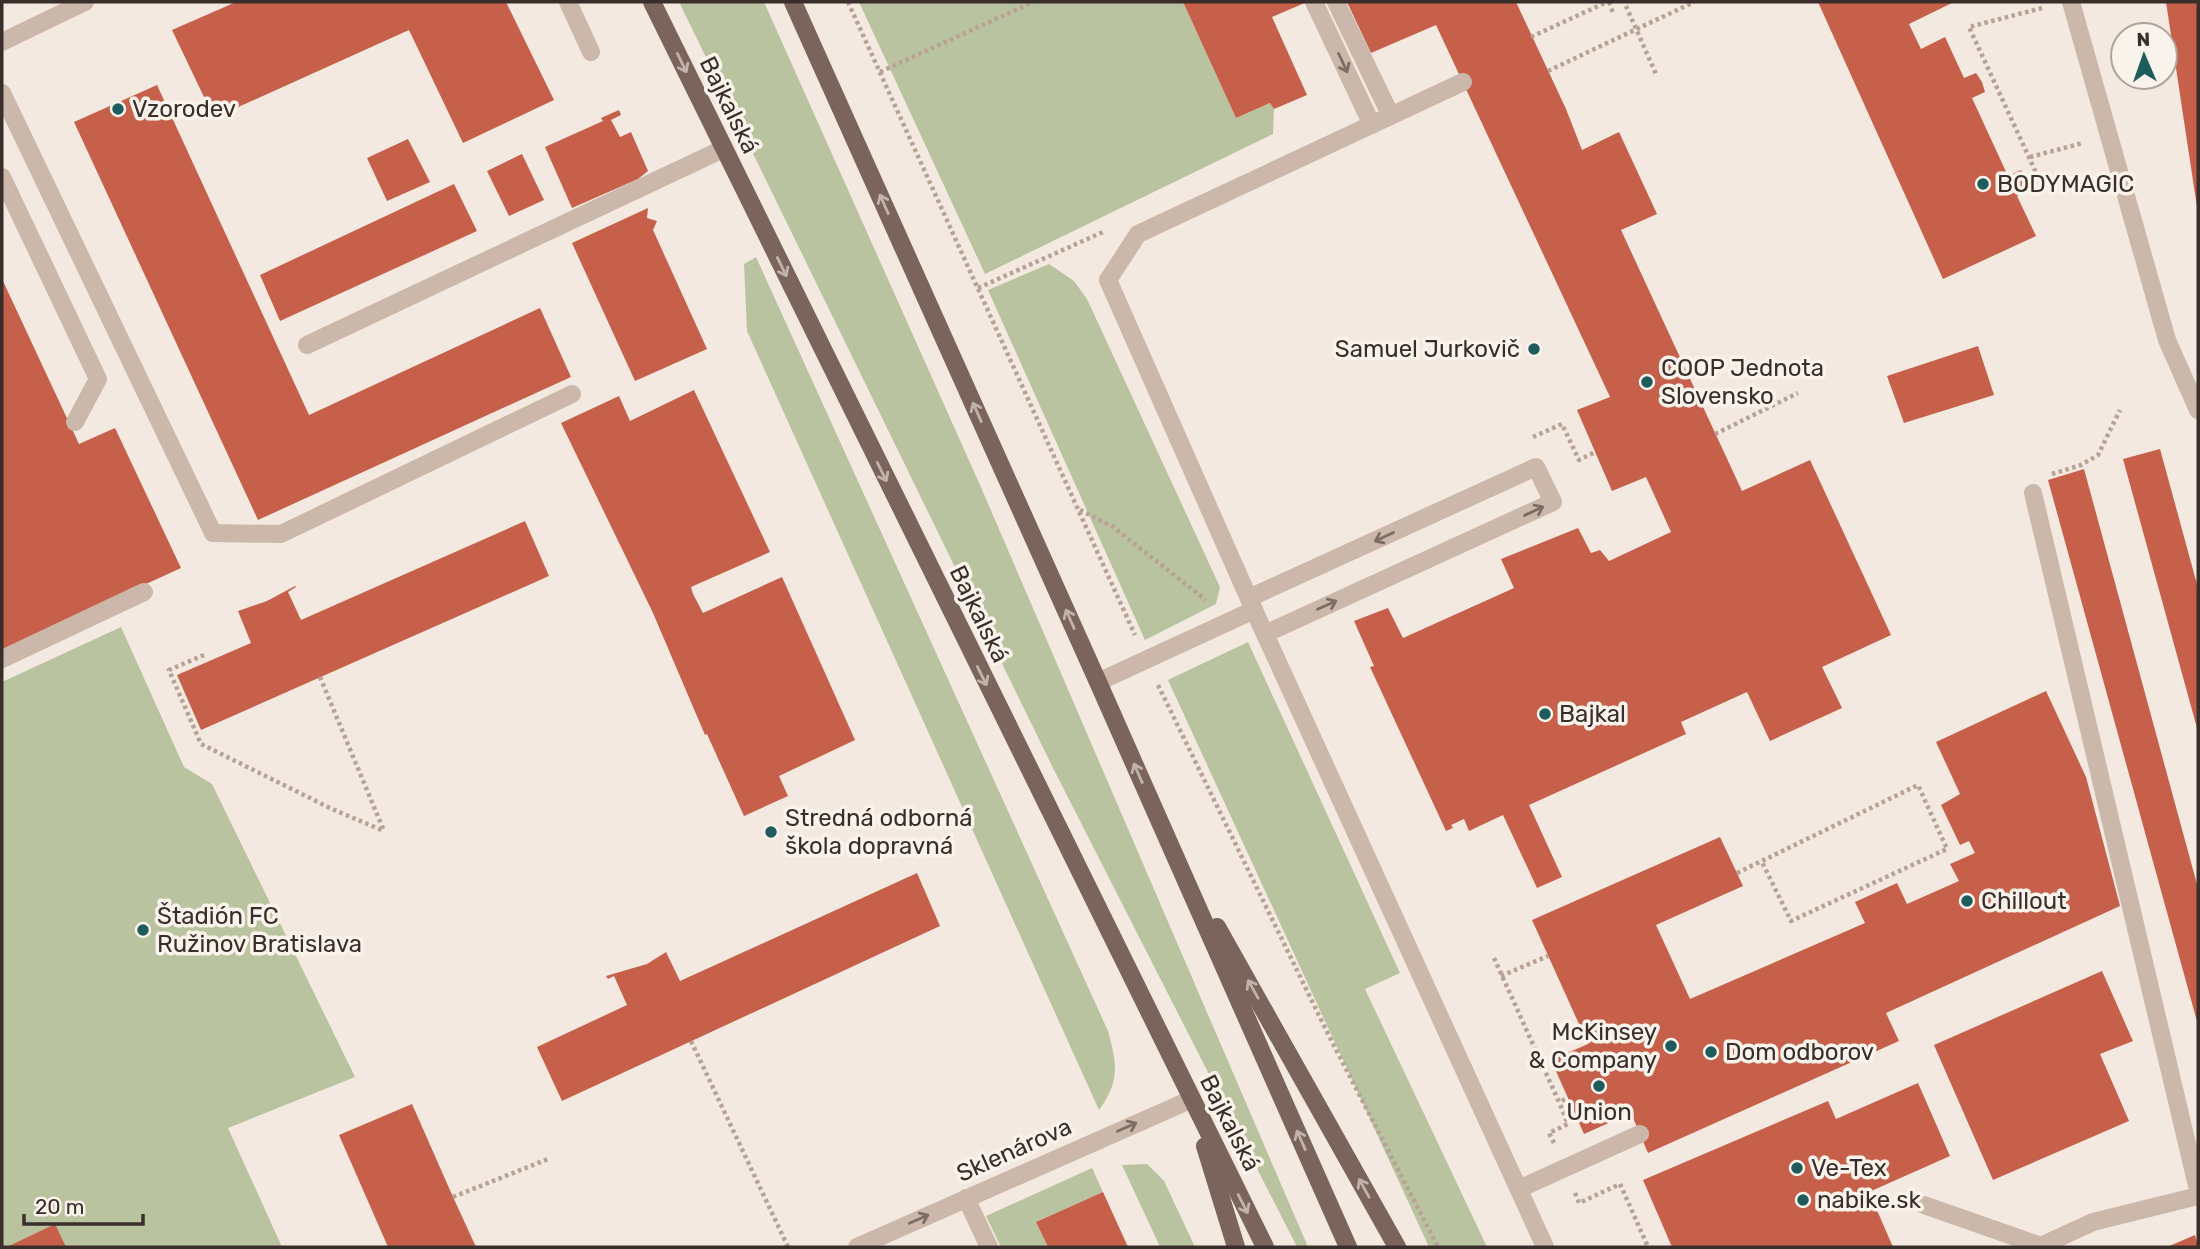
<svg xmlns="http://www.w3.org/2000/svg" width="2200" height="1249" viewBox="0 0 2200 1249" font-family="Rubik,sans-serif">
  <rect width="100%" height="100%" fill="#f3e9e0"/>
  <g fill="#b9c39f">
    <path d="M 679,2 L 764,2 L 980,485 L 1308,1247 L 1297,1247 L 1054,770 Z"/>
    <path d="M 859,2 L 1183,2 L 1236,118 L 1270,103 L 1274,109 L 1273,134 L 985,274 Z"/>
    <path d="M 756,257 L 1108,1031 C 1117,1064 1120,1081 1099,1110 L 747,331 L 744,264 Z"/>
    <path d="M 1049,264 L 1074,281 L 1087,299 L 1220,587 L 1216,604 L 1145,640 L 988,290 Z"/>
    <path d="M 121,627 L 184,767 L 212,784 L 355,1077 L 228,1128 L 282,1247 L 2,1247 L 2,682 Z"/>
    <path d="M 1248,642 L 1400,973 L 1365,989 L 1487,1247 L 1429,1247 L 1168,680 Z"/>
    <path d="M 1147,1164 L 1164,1181 L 1195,1247 L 1160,1247 L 1122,1165 Z"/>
    <path d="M 1092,1168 L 1103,1192 L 1036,1222 L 1048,1247 L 1001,1247 L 986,1216 Z"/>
  </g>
  <g fill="#c6604b">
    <path d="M 236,2 L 506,2 L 554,100 L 463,143 L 409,30 L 214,118 L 172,30 Z"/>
    <path d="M 1183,2 L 1307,2 L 1272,17 L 1307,95 L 1274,109 L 1270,103 L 1236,118 Z"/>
    <path d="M 1347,2 L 1516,2 L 1566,109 L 1582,150 L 1619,132 L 1657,214 L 1621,230 L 1742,491 L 1810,460 L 1891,635 L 1822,667 L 1842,708 L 1770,741 L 1747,692 L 1681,722 L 1686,734 L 1529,805 L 1562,877 L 1537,888 L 1503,815 L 1469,831 L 1464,819 L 1451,825 L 1453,828 L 1446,831 L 1370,667 L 1374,666 L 1354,621 L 1388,608 L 1403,638 L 1514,588 L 1501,559 L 1578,528 L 1591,553 L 1600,550 L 1609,561 L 1671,532 L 1646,477 L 1612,491 L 1577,410 L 1610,397 L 1436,25 L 1371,53 Z"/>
    <path d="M 1818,2 L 1954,2 L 1909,24 L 1921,49 L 1945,37 L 1964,78 L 1976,73 L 1982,82 L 1985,92 L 1972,98 L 2008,176 L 2021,170 L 2027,179 L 2029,191 L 2017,196 L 2036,236 L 1943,279 Z"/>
    <path d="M 2166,2 L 2198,2 L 2198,207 L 2197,207 Z"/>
    <path d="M 157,85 L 309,415 L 540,308 L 571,377 L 258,520 L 74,122 Z"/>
    <path d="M 619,110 L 621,115 L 611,120 L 620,137 L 631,132 L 648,171 L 638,179 L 572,208 L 545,147 L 603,121 L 601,118 Z"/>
    <path d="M 408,139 L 430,182 L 387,201 L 367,158 Z"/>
    <path d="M 522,154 L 544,200 L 509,216 L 487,171 Z"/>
    <path d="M 454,184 L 477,231 L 280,321 L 260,275 Z"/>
    <path d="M 648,208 L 647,218 L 657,221 L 653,230 L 707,349 L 635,381 L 572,243 Z"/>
    <path d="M 2,279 L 79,444 L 115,428 L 181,568 L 2,650 Z"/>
    <path d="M 1978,346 L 1994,395 L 1904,423 L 1887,376 Z"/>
    <path d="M 694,390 L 770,552 L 691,587 L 693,594 L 703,613 L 782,577 L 855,740 L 779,776 L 788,796 L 744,816 L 707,734 L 705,735 L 653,613 L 561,423 L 619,396 L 630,421 Z"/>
    <path d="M 2160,449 L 2198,588 L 2197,728 L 2123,459 Z"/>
    <path d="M 2084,469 L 2198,888 L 2198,1025 L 2048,480 Z"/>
    <path d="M 525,521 L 549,576 L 201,730 L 177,675 L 251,643 L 238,611 L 267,601 L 295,586 L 296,587 L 288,592 L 301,620 Z"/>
    <path d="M 2046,691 L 2086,777 L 2120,906 L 1886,1013 L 1899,1041 L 1648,1153 L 1631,1113 L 1584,1134 L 1551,1060 L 1588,1044 L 1532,920 L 1720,837 L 1743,886 L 1656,925 L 1690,999 L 1865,923 L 1855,902 L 1897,883 L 1907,904 L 1959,881 L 1950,864 L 1975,853 L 1969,841 L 1960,845 L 1941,805 L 1960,794 L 1936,742 Z"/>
    <path d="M 917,873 L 940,926 L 562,1101 L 537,1047 L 627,1005 L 614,976 L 608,979 L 606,976 L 647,964 L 666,952 L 680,981 Z"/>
    <path d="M 2102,971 L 2133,1041 L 2100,1054 L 2129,1121 L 1993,1180 L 1934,1045 Z"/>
    <path d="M 1918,1083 L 1950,1156 L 1869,1192 L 1893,1247 L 1672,1247 L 1643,1180 L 1828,1101 L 1836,1119 Z"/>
    <path d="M 412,1104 L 453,1197 L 476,1247 L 388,1247 L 339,1135 Z"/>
    <path d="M 1103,1192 L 1128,1247 L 1048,1247 L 1036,1222 Z"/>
    <path d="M 55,1224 L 66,1247 L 7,1247 Z"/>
    <path d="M 2195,1235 L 2198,1247 L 2167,1247 Z"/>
  </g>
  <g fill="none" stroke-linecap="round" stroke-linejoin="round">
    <g stroke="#b8a295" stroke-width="4.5" stroke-dasharray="3.5 3.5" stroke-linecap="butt">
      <path d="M 848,2 L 1135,635"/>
      <path d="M 1609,2 L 1613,13"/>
      <path d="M 1626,6 L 1656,74"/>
      <path d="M 2042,8 L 1969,27 L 2044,190"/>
      <path d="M 1531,37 L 1607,2"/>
      <path d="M 1548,71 L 1694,2"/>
      <path d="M 880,72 L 1033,2"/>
      <path d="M 2030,157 L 2083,143"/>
      <path d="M 978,288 L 1103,232"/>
      <path d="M 1715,434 L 1798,393"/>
      <path d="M 1533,437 L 1562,424 L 1579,460 L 1595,452"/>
      <path d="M 2052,474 L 2081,465 L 2098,455 L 2120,410"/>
      <path d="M 1080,510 L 1113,527 L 1206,600"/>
      <path d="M 204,655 L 169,670 L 201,744 L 332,809 L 384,831"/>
      <path d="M 320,677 L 384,831"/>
      <path d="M 1158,685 L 1330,1038 L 1438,1247"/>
      <path d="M 1737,873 L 1918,785 L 1947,849 L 1791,921 L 1762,862"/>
      <path d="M 1494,958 L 1559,1102 L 1568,1098"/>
      <path d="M 1501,976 L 1548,956"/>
      <path d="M 691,1041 L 788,1247"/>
      <path d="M 1554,1143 L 1549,1133 L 1568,1124 L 1559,1102"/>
      <path d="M 1575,1193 L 1579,1203 L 1620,1184 L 1648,1247"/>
      <path d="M 453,1197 L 548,1159"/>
    </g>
    <g stroke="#ccb8ab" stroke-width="18">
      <path d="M 1314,2 L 1372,125"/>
      <path d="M 1336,2 L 1391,116"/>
      <path d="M 2,93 L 213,533 L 281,534 L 572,394"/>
      <path d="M 2,177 L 98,379 L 75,422"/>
      <path d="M 1108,280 L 1138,234 L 1463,82"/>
      <path d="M 307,345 L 723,149"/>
      <path d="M 2033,493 L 2198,1190"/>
      <path d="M 1249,598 L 1536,467 L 1553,502 L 1265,634"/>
      <path d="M 2,659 L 144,592"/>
      <path d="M 1519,1189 L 1640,1134"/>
      <path d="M 966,1198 L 989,1247"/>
      <path d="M 1924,1205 L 2041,1246 L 2093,1222 L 2198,1196"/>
    </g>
    <g stroke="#ccb8ab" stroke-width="18">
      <path d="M 568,2 L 591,52"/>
      <path d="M 2071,2 L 2167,340 L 2198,410"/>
      <path d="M 2,42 L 85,2"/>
      <path d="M 1108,280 L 1254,610 L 1545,1247"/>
      <path d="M 1098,682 L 1254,610"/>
      <path d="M 857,1247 L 1190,1100"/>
    </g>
    <g stroke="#7b645b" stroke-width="18">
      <path d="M 652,2 L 1265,1247"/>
      <path d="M 793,2 L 1098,682 L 1348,1247"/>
      <path d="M 1217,927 L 1397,1247"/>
      <path d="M 1205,1146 L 1236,1247"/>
    </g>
  </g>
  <defs><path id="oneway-shaft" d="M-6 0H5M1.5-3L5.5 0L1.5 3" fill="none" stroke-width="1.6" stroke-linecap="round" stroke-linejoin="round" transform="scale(1.75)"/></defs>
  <g stroke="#c1b3ab">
    <use href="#oneway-shaft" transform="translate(682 63) rotate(64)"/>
    <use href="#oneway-shaft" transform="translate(884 204) rotate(-114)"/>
    <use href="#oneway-shaft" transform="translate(782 267) rotate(64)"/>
    <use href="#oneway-shaft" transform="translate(977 412) rotate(-114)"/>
    <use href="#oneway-shaft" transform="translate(882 472) rotate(64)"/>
    <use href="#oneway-shaft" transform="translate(1070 619) rotate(-114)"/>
    <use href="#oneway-shaft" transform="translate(982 676) rotate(64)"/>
    <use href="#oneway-shaft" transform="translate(1138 773) rotate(-114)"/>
    <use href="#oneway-shaft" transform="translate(1253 989) rotate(-119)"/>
    <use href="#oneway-shaft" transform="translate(1301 1140) rotate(-114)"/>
    <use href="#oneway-shaft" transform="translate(1364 1188) rotate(-119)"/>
    <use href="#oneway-shaft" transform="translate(1243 1204) rotate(63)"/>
  </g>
  <g stroke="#7c6c64">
    <use href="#oneway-shaft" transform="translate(1343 63) rotate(65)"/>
    <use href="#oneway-shaft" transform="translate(1534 511) rotate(-25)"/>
    <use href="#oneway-shaft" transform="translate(1384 537) rotate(155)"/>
    <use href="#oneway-shaft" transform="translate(1327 605) rotate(-24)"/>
    <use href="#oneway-shaft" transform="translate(1127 1127) rotate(-24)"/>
    <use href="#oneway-shaft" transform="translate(919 1219) rotate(-24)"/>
  </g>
  <g fill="#1f5c5c" stroke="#faf3ec" stroke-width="2.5">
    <circle cx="118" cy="109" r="7"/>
    <circle cx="1983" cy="184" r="7"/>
    <circle cx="1534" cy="349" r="7"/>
    <circle cx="1647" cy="382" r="7"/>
    <circle cx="1545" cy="714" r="7"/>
    <circle cx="771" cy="832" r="7"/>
    <circle cx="1967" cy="901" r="7"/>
    <circle cx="143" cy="930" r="7"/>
    <circle cx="1671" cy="1046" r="7"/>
    <circle cx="1711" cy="1052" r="7"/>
    <circle cx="1599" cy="1086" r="7"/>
    <circle cx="1797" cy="1168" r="7"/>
    <circle cx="1803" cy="1200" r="7"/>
  </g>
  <g text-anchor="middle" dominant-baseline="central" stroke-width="7" stroke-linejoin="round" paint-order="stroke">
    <g font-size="24" fill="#3a2e2a" stroke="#faf3ec">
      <text transform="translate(729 105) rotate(64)">Bajkalská</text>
      <text transform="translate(979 614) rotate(64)">Bajkalská</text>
      <text transform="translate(1230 1123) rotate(63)">Bajkalská</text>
      <text transform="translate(1014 1150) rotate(-24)">Sklenárova</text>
    </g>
    <g font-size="24" fill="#3a2e2a" stroke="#faf3ec" text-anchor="start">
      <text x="132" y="109">Vzorodev</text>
      <text x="1997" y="184">BODYMAGIC</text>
      <text x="1520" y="349" text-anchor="end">Samuel Jurkovič</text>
      <text x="1661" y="368">COOP Jednota<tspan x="1661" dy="28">Slovensko</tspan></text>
      <text x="1559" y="714">Bajkal</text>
      <text x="785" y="818">Stredná odborná<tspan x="785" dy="28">škola dopravná</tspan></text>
      <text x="1981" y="901">Chillout</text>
      <text x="157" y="916">Štadión FC<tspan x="157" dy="28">Ružinov Bratislava</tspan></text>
      <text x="1657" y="1032" text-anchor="end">McKinsey<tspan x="1657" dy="28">&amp; Company</tspan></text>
      <text x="1725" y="1052">Dom odborov</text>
      <text x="1599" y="1112" text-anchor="middle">Union</text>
      <text x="1811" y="1168">Ve-Tex</text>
      <text x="1817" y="1200">nabike.sk</text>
    </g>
  </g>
  <rect width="2200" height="1249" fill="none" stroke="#3a2e2a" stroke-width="7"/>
  <g transform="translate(2144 56) rotate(358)"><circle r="33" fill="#faf3ec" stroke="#ada49e" stroke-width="2"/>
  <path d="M0-5L12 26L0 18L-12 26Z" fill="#1f5c5c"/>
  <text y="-10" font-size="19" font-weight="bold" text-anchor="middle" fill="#3a2e2a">N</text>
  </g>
  <path d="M24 1214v10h119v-10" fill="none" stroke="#3a2e2a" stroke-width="3.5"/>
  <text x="35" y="1214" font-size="21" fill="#3a2e2a" stroke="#faf3ec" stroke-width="5" paint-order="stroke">20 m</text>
</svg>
